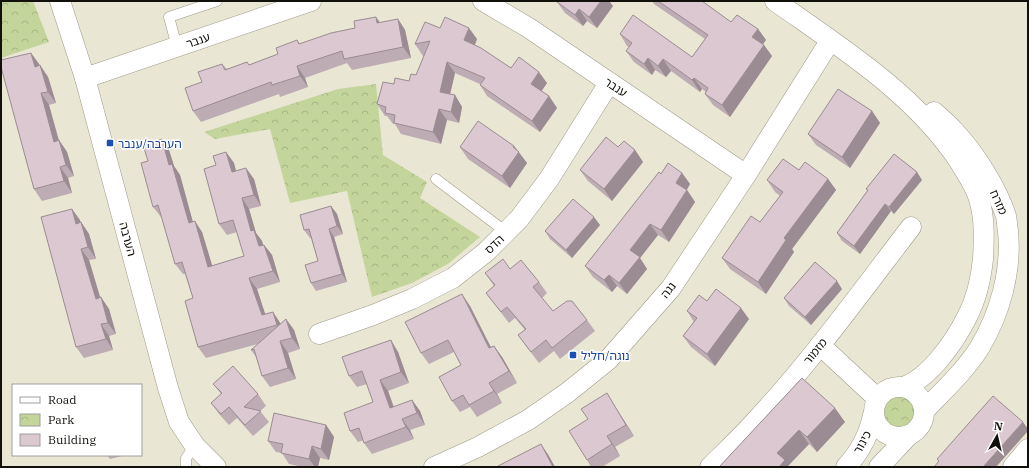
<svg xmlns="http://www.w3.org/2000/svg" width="1029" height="468" viewBox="0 0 1029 468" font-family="'IBM Plex Serif','Noto Sans Hebrew',serif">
  <defs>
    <pattern id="park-crowns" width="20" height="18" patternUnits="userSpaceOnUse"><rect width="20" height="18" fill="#c4d59c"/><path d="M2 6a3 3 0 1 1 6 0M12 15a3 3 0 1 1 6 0" fill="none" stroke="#a7b685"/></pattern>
  </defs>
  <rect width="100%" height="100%" fill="#eae6d4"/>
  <g fill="url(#park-crowns)">
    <path d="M 1,1 L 33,1 L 49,42 L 1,58 Z"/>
    <path d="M 376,84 L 383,155 L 427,182 L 420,198 L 480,237 L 448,264 L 412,283 L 372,297 L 347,191 L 290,203 L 270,129 L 215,139 L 204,132 L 338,89 Z"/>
    <circle cx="899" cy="412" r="19"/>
  </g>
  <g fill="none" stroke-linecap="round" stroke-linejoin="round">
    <defs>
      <g id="lane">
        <path d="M 177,47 L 169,17 L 217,1"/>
        <path d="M 436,179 L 506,232"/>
        <path d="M 186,467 L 186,458 L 195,446"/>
      </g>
      <g id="street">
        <path d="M 60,1 L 85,78 L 168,388 L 179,422 L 195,446 L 216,467"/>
        <path d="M 483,1 L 529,28 L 746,175"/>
        <path d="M 775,1 C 840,47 914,93 959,161 C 966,173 975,185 979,199 C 985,218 984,239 983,259 C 981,278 976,300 967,317 C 955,341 929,379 903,387"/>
        <path d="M 85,78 L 311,1"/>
        <path d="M 319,334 L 373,315 L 412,299 L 453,278 L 486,252 L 519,219 L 549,179 L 609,83"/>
        <path d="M 820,345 L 877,398"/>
        <circle cx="899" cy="412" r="25"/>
        <path d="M 924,411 C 943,391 965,371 980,347 C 1000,313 1012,271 1008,231 C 1007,226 1007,221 1006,216 C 997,188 974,152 954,131 C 948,124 941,118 934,112"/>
        <path d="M 434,467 L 478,447 L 528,420 L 567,393 L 608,360 L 671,288 L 746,175 L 830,41"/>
        <path d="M 710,467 C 724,453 738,440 751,426 C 809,364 859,295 911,227"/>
        <path d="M 846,467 C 860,452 869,435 873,415"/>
        <path d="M 879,467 L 908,436"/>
        <path d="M 1013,467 L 1028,449"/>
      </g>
    </defs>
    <use href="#lane" stroke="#9f9b8a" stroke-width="11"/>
    <use href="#street" stroke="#9f9b8a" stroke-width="21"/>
    <use href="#lane" stroke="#fff" stroke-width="10"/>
    <use href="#street" stroke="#fff" stroke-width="20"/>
  </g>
  <g fill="#bdacb3">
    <path d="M 557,1 L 609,1 L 613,6 L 597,28 L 587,21 L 583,26 L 565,13 L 557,2 Z"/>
    <path d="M 652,1 L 703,1 L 702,2 L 731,22 L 758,29 L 766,40 L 763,44 L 772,56 L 730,117 L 713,105 L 705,94 L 706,92 L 702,89 L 700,92 L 671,71 L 666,77 L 655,70 L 652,75 L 634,62 L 626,51 L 629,47 L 627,46 L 620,34 L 692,57 L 705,39 L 654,4 Z"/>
    <path d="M 398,19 L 405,30 L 411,58 L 352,70 L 347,63 L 305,78 L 308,87 L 280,97 L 279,94 L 201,122 L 193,111 L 202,82 L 222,64 L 227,69 L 247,62 L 249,65 L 278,54 L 297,40 L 300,44 L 355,28 Z"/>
    <path d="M 440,28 L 477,39 L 475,45 L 511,68 L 547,83 L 541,91 L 549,96 L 557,108 L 540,132 L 487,96 L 480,85 L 480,84 L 455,73 L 450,94 L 455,95 L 462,107 L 459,123 L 447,120 L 441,144 L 401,134 L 395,124 L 393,124 L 387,116 L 385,116 L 377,104 L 394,84 L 409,81 L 416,75 L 424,56 L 423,56 L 415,44 Z"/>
    <path d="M 31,53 L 39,64 L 40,66 L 40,65 L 48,77 L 56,103 L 49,105 L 59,140 L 67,152 L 74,176 L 68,178 L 72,193 L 42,201 L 34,189 Z"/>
    <path d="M 872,111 L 880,123 L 850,168 L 816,145 L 808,134 Z"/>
    <path d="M 514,146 L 527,163 L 510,188 L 468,159 L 460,147 Z"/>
    <path d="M 618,147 L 635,150 L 643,162 L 612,201 L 588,181 L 580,170 Z"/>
    <path d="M 169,150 L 174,166 L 180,175 L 193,222 L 202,232 L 212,266 L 244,256 L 237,232 L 227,235 L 219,224 L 216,165 L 226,152 L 234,163 L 236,171 L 254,179 L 261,206 L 249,209 L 256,233 L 262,241 L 263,245 L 264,245 L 272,255 L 280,282 L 257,289 L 265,314 L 273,312 L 281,324 L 286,319 L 294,330 L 300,349 L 288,353 L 296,379 L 270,387 L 262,376 L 256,357 L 251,350 L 258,344 L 206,358 L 198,347 L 193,298 L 185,274 L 183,274 L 175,264 L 162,217 L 161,217 L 153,207 L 148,161 Z"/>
    <path d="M 799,170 L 828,179 L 836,190 L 792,249 L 794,252 L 766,294 L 730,269 L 722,258 L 760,222 L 780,196 L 775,192 L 767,180 Z"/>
    <path d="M 682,173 L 690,184 L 687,190 L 695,202 L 669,242 L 658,235 L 640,258 L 647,269 L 627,294 L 617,286 L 612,292 L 593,277 L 585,266 L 661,174 Z"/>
    <path d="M 922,180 L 894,214 L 891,211 L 860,254 L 842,241 L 837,233 L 868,191 L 866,189 Z"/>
    <path d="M 331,206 L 337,214 L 343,234 L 334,237 L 347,282 L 316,291 L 311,283 L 318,261 L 311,238 L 310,238 L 304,230 Z"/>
    <path d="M 80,220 L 80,222 L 81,222 L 89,234 L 96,259 L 89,260 L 100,298 L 109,309 L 116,334 L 109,336 L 113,350 L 84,358 L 76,347 Z"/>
    <path d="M 600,225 L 572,258 L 550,239 L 545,231 Z"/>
    <path d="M 510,269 L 539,282 L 547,293 L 542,298 L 553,311 L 587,320 L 595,331 L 560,359 L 554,351 L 539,363 L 526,346 L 518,335 L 525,330 L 515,318 L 509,323 L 486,293 L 494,286 L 485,273 Z"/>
    <path d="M 842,289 L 811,325 L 789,306 L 784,298 Z"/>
    <path d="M 707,301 L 749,319 L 715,366 L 691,347 L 683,336 L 694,322 L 687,311 Z"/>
    <path d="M 470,306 L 491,347 L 494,346 L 502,357 L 517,383 L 497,394 L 502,403 L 477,417 L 470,407 L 460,412 L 452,401 L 461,365 L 454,352 L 429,364 L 421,353 Z"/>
    <path d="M 398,352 L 409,383 L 388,391 L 394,407 L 412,400 L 420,411 L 425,425 L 410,430 L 414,439 L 372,454 L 364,443 L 364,440 L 358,442 L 350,431 L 373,402 L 367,384 L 357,387 L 349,376 Z"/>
    <path d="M 802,378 L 845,422 L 817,452 L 809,444 L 788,466 L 789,467 L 719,467 Z"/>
    <path d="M 213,384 L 258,394 L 266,406 L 260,411 L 269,422 L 253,436 L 237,418 L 229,425 L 219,414 L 211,403 L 221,394 Z"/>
    <path d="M 607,393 L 614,405 L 634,436 L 615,447 L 620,456 L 602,467 L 591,467 L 587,460 Z"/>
    <path d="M 326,425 L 334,437 L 329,460 L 320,458 L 318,467 L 303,467 L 289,464 L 282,453 L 276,452 L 268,441 Z"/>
    <path d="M 107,455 L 126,455 L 110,459 Z"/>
  </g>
  <g fill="#9a8c92">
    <path d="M 601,1 L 609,1 L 613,6 L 597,28 L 589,17 Z"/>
    <path d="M 579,9 L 587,21 L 583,26 L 575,15 Z"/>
    <path d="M 376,17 L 384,28 L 377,23 Z"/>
    <path d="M 398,19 L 405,30 L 411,58 L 403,47 Z"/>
    <path d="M 469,28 L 477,39 L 472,52 L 464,40 Z"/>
    <path d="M 758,29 L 766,40 L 760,48 L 752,37 Z"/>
    <path d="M 764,45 L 772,56 L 730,117 L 722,105 Z"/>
    <path d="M 31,53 L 39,64 L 43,78 L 35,67 Z"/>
    <path d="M 648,58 L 655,70 L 652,75 L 644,64 Z"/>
    <path d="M 663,59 L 671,71 L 666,77 L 658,66 Z"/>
    <path d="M 447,62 L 455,73 L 448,103 L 440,92 Z"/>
    <path d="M 40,65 L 48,77 L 56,103 L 48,92 Z"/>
    <path d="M 297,66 L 305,78 L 308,87 L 300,76 Z"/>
    <path d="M 539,72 L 547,83 L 539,95 L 531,84 Z"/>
    <path d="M 694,78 L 702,89 L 700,92 L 692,80 Z"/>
    <path d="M 41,93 L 49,105 L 62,153 L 54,142 Z"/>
    <path d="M 455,95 L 462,107 L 459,123 L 451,112 Z"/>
    <path d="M 549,96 L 557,108 L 540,132 L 532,121 Z"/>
    <path d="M 439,109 L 447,120 L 441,144 L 433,132 Z"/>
    <path d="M 872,111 L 880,123 L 850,168 L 842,157 Z"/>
    <path d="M 162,139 L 169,150 L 174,166 L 180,175 L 196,234 L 189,223 L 169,165 Z"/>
    <path d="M 59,140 L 67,152 L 74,176 L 66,165 Z"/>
    <path d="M 514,146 L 527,163 L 510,188 L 502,176 Z"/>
    <path d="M 635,150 L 643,162 L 612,201 L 604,189 Z"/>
    <path d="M 226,152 L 234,163 L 239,183 L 232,172 Z"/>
    <path d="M 60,167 L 68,178 L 72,193 L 64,181 Z"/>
    <path d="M 246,168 L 254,179 L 261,206 L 254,195 Z"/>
    <path d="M 917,172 L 922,180 L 894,214 L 889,207 Z"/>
    <path d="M 682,173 L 690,184 L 684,194 L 676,183 Z"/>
    <path d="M 828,179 L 836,190 L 792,249 L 794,252 L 766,294 L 758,282 L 784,238 Z"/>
    <path d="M 687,190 L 695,202 L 669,242 L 661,230 Z"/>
    <path d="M 242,198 L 249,209 L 256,233 L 262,241 L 266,257 L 259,246 L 251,231 Z"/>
    <path d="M 885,204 L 891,211 L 860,254 L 854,246 Z"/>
    <path d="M 331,206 L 337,214 L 343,234 L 337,226 Z"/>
    <path d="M 72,209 L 80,220 L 84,235 L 76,224 Z"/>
    <path d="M 594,217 L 600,225 L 572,258 L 566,250 Z"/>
    <path d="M 195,221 L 202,232 L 216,278 L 208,267 Z"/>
    <path d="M 81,222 L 89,234 L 96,259 L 88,247 Z"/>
    <path d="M 650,224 L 658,235 L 640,258 L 647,269 L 627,294 L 619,283 L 630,250 Z"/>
    <path d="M 329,229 L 334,237 L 347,282 L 342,274 Z"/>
    <path d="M 264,245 L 272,255 L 280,282 L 273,271 Z"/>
    <path d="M 81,249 L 89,260 L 104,310 L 96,299 Z"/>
    <path d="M 609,275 L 617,286 L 612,292 L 604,280 Z"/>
    <path d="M 249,278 L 257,289 L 269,326 L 262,315 Z"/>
    <path d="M 837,281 L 842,289 L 811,325 L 805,317 Z"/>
    <path d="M 462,294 L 470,306 L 497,360 L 489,348 Z"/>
    <path d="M 101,297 L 109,309 L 116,334 L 108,323 Z"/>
    <path d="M 741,308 L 749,319 L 715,366 L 707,354 Z"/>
    <path d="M 273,312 L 280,323 L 285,336 L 277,325 Z"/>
    <path d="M 286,319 L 294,330 L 300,349 L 292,338 Z"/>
    <path d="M 101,324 L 109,336 L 113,350 L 106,339 Z"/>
    <path d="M 391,340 L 398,352 L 409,383 L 401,372 Z"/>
    <path d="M 280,341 L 288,353 L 296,379 L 288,368 Z"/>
    <path d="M 494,346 L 502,357 L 517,383 L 509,371 Z"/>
    <path d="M 380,380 L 388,391 L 398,420 L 390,408 Z"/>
    <path d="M 489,383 L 497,394 L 502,403 L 494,391 Z"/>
    <path d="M 607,393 L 614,405 L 634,436 L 626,425 Z"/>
    <path d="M 412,400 L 420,411 L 425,425 L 417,413 Z"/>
    <path d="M 835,408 L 845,422 L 817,452 L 807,437 Z"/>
    <path d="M 402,419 L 410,430 L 414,439 L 406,427 Z"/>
    <path d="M 1023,422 L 1028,429 L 1028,431 L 996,467 L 983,467 Z"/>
    <path d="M 326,425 L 334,437 L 329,460 L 321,449 Z"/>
    <path d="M 799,430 L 809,444 L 788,466 L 789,467 L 779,467 L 777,453 Z"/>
    <path d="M 607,436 L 615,447 L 620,456 L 612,444 Z"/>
    <path d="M 541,444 L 549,456 L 555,467 L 553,467 Z"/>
    <path d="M 312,446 L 320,458 L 318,467 L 315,467 L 309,459 Z"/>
  </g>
  <g fill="#dcc8d0" stroke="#9a8c92">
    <path d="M 557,1 L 601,1 L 589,17 L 579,9 L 575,15 L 557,2 Z"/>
    <path d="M 658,1 L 702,1 L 731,22 L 737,15 L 758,29 L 752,37 L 764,45 L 722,105 L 705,94 L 708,88 L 694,78 L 692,80 L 663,59 L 658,66 L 648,58 L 644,64 L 626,51 L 632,43 L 620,34 L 633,15 L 692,57 L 708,35 Z"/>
    <path d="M 376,17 L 377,23 L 398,19 L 403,47 L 344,59 L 342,51 L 297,66 L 300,76 L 272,85 L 271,82 L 193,111 L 185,88 L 202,82 L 198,72 L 222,64 L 225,70 L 247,62 L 249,65 L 278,54 L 276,48 L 297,40 L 299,44 L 331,33 L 355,28 L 354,21 Z"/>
    <path d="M 445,17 L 469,28 L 464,40 L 481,48 L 511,68 L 519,57 L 539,72 L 531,84 L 549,96 L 532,121 L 480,85 L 485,78 L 447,62 L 440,92 L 455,95 L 451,112 L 439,109 L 433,132 L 394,123 L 395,115 L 385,113 L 386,107 L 377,104 L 383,82 L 394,84 L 395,78 L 409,81 L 411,74 L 416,75 L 430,41 L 415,44 L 425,22 L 440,28 Z"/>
    <path d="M 31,53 L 35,67 L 40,65 L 48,92 L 41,93 L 54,142 L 59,140 L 66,165 L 60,167 L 64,181 L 34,189 L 1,67 L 1,60 Z"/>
    <path d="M 838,89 L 872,111 L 842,157 L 808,134 Z"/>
    <path d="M 478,121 L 514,146 L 513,147 L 519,152 L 502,176 L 460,147 Z"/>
    <path d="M 606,137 L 618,147 L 624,141 L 635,150 L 604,189 L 580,170 Z"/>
    <path d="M 162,139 L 169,165 L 172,164 L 189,223 L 195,221 L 208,267 L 244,256 L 233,220 L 219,224 L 204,169 L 216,165 L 213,156 L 226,152 L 232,172 L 246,168 L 254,195 L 242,198 L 251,231 L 254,230 L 259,246 L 264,245 L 273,271 L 249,278 L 262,315 L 273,312 L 277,325 L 198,347 L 185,301 L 193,298 L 182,262 L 175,264 L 158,205 L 153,207 L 141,163 L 148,161 L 143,145 Z"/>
    <path d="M 894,154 L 917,172 L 889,207 L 885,204 L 854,246 L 837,233 L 868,190 L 866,189 Z"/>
    <path d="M 783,159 L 799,170 L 805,162 L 828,179 L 784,238 L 786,240 L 758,282 L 722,258 L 751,216 L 760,222 L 783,192 L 767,180 Z"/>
    <path d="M 668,163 L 682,173 L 676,183 L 687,190 L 661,230 L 650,224 L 630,250 L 640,257 L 619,283 L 609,275 L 604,280 L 585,266 L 659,172 L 661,174 Z"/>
    <path d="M 573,199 L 594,217 L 566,250 L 545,231 Z"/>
    <path d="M 331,206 L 337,226 L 329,229 L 342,274 L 311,283 L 305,265 L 318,261 L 309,229 L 304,230 L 300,215 Z"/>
    <path d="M 72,209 L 76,224 L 81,222 L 88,247 L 81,249 L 96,299 L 101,297 L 108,323 L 101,324 L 106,339 L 76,347 L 41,217 Z"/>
    <path d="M 503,259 L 510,269 L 521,260 L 539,282 L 533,287 L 553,311 L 567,301 L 572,301 L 587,320 L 552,348 L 546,340 L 531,352 L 518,335 L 526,329 L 507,307 L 501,312 L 486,293 L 495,285 L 485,273 Z"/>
    <path d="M 815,262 L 837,281 L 805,317 L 784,298 Z"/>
    <path d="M 716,289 L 741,308 L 707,354 L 683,336 L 697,318 L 687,311 L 699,295 L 707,301 Z"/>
    <path d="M 462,294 L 489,348 L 494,346 L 509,371 L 489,383 L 494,391 L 469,405 L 463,395 L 452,401 L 439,377 L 461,365 L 448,340 L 421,353 L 405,322 Z"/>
    <path d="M 286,319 L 292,338 L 280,341 L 288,368 L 262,376 L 254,349 L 251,350 Z"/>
    <path d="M 391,340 L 401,372 L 380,380 L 390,408 L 412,400 L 417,413 L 402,419 L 406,427 L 364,443 L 359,428 L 350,431 L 344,413 L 373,402 L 362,371 L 349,376 L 342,357 Z"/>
    <path d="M 233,366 L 258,394 L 244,407 L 261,411 L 245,425 L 229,407 L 221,414 L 211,403 L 222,393 L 213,384 Z"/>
    <path d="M 802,378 L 835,408 L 807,437 L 799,430 L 777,453 L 785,460 L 779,467 L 719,467 Z"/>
    <path d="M 607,393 L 626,425 L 607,436 L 612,444 L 587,460 L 569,431 L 588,419 L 581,409 Z"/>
    <path d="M 993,396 L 1023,422 L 983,467 L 934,467 L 939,461 L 937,459 Z"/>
    <path d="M 274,413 L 326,425 L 321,449 L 312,446 L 309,459 L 281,453 L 283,444 L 268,441 Z"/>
    <path d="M 541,444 L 553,467 L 499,467 L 498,466 Z"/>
  </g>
  <g fill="#1a4fb4" stroke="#fff" stroke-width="1.5">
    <rect x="106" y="139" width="8" height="8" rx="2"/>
    <rect x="569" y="351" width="8" height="8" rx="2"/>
  </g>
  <g text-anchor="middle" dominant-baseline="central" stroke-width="3" stroke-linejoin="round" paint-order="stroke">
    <g font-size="12" fill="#12100a" stroke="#fff">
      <text transform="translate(198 40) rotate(-19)">ענבר</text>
      <text transform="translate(616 87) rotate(34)">ענבר</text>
      <text transform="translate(999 202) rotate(66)">מזרח</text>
      <text transform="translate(128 239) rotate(75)">הערבה</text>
      <text transform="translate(494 244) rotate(-44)">הדס</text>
      <text transform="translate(668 290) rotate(-52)">נגה</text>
      <text transform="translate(815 351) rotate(-51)">מזמור</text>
      <text transform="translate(862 442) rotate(-62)">כינור</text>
    </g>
    <g font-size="12" fill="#164399" stroke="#fff" text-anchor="start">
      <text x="118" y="143">הערבה/ענבר</text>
      <text x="581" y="355">נוגה/חליל</text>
    </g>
  </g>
  <rect width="1029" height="468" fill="none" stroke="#12100a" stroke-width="4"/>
  <rect x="12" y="384" width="130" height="72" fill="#ffffff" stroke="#a09f9d"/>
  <rect x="20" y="397" width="20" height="6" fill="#ffffff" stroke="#a09f9d"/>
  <text x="48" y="404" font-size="12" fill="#12100a">Road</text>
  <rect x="20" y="414" width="20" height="12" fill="url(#park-crowns)" stroke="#a09f9d"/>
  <text x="48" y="424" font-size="12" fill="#12100a">Park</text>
  <rect x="20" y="434" width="20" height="12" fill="#dcc8d0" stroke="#a09f9d"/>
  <text x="48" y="444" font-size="12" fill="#12100a">Building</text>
  <g transform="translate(997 436) rotate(8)" stroke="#ffffff" stroke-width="3" paint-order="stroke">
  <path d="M0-3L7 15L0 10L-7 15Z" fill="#12100a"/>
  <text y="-6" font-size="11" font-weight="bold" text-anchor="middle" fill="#12100a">N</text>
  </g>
</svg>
